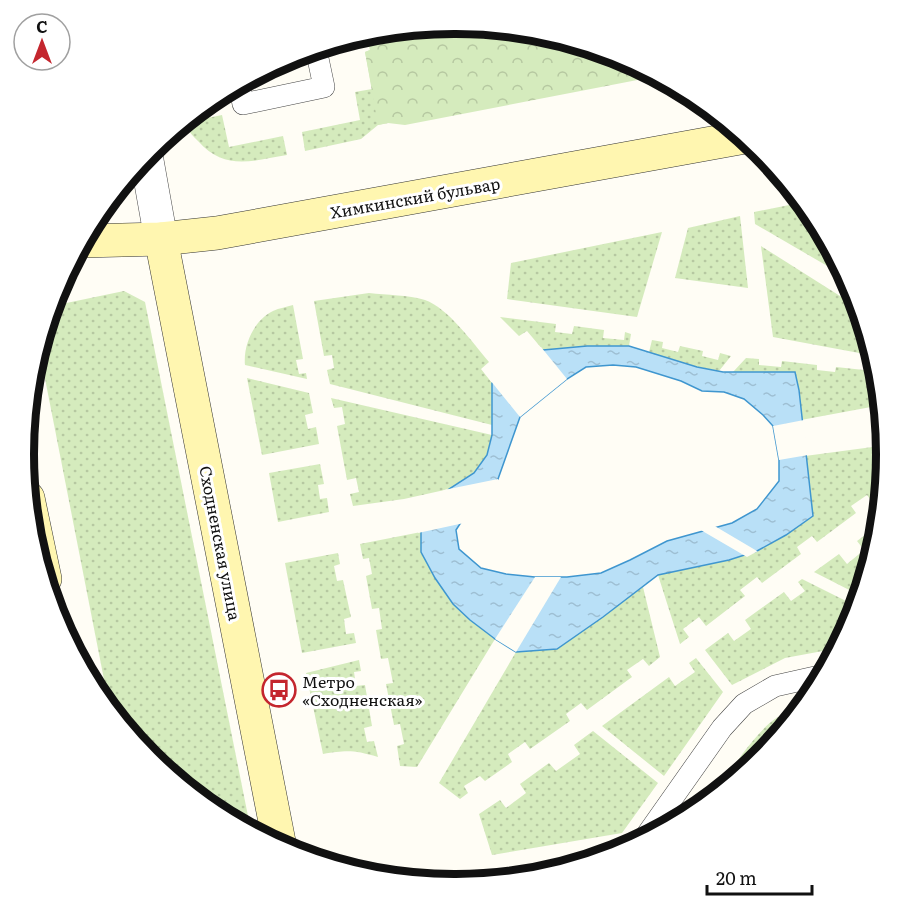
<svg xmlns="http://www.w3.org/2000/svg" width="911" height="909" viewBox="0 0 911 909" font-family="Literata,serif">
  <defs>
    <pattern id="grass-dots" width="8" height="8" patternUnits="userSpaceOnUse" patternTransform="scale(1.5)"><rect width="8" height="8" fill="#d5ebbd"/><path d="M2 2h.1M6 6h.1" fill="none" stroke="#b6c8a1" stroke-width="1.8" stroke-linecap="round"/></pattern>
    <pattern id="park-crowns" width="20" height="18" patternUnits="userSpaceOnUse" patternTransform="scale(1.5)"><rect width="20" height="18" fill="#d5ebbd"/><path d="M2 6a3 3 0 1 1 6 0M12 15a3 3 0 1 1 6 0" fill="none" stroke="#b6c8a1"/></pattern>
    <pattern id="water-ripples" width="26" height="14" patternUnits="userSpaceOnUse" patternTransform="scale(1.5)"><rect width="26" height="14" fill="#b9e0f7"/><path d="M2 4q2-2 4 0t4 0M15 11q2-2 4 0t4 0" fill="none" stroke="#9ebfd3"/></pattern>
  </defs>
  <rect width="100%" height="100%" fill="#fffdf5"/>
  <g fill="url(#grass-dots)">
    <path d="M 370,32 L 388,123 L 378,125 L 361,139 L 305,151 L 302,132 L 360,120 L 355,92 L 372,89 L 365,52 L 370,50 L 367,33 Z"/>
    <path d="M 196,112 L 198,120 L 222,115 L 229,147 L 283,136 L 287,155 C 251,161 225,171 198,141 C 191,134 187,130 185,121 Z"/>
    <path d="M 804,202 L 814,215 L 848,278 L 755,224 L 754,212 Z"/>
    <path d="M 740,216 L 748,288 L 675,278 L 688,228 Z"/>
    <path d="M 662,232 L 637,317 L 507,299 L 511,263 Z"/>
    <path d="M 761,246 L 859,308 L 870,355 L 773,337 Z"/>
    <path d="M 124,291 L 145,302 L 251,831 L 216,813 L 150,759 L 110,710 L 39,348 L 52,306 Z"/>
    <path d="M 369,293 C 387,295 408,295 425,300 C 448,308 473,343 489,362 L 481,369 L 492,383 L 492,425 L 330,384 L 327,370 L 334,368 L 332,355 L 324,356 L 314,301 Z"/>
    <path d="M 293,305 L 303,359 L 296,360 L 299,374 L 306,373 L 307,379 L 245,365 C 243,345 254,320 273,311 C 279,308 287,307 293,305 Z"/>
    <path d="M 500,317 L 556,324 L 555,332 L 572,334 L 574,326 L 604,330 L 603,338 L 624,340 L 625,332 L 631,334 L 629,346 L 587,346 L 543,350 L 527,331 L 519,336 Z"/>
    <path d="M 652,340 L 663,342 L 662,348 L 678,352 L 680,346 L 703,351 L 702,356 L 718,360 L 720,353 L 731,356 L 719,371 L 697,367 L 649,352 Z"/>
    <path d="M 746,358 L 759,359 L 759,365 L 781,367 L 782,361 L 817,365 L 817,370 L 835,372 L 836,367 L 864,370 L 871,407 L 801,420 L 799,390 L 795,372 L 733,372 Z"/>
    <path d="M 247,378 L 309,393 L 313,413 L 305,415 L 308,429 L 316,427 L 319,444 L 262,455 Z"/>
    <path d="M 331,398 L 492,435 L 487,455 L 474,473 L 449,489 L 404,499 L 353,506 L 350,494 L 359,492 L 356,478 L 347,480 L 337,426 L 345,424 L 342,407 L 334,408 Z"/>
    <path d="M 880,446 L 885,474 L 883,493 L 872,502 L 867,495 L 851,506 L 856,513 L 817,542 L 812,536 L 797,547 L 801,554 L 762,583 L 757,577 L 740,590 L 745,596 L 706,626 L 699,617 L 683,629 L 689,637 L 680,644 L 658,575 L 729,560 L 758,551 L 813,516 L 805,456 Z"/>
    <path d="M 320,464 L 324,484 L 318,485 L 320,499 L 327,498 L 329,512 L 278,522 L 269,473 Z"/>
    <path d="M 880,524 L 879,538 L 861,596 L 814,572 L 839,554 L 847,564 L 864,550 L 857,541 Z"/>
    <path d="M 421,532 L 421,552 L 435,578 L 453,604 L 470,620 L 495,639 L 417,767 L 400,766 L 397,746 L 404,744 L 400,724 L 394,725 L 386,684 L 393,683 L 388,658 L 381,659 L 376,630 L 382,629 L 379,608 L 372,609 L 366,576 L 372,574 L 369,558 L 363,559 L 360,544 Z"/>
    <path d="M 338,553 L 340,564 L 334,566 L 337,581 L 343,580 L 351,617 L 344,619 L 346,634 L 354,633 L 356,643 L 302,653 L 285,563 Z"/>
    <path d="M 802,579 L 858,607 L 854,619 L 839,648 L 785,658 L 732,685 L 705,650 L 728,633 L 734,641 L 751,629 L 745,620 L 784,592 L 791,601 L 805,591 L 798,582 Z"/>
    <path d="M 643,587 L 660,657 L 649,666 L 643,659 L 627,670 L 632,677 L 587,710 L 581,703 L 566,714 L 570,721 L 530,749 L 525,742 L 508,754 L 512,762 L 485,781 L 480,776 L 464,786 L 468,793 L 460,799 L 439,783 L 516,652 L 557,648 Z"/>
    <path d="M 696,658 L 723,692 L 664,776 L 602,726 L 669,677 L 675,686 L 695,672 L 689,663 Z"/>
    <path d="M 359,660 L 361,671 L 354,672 L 356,686 L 365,685 L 372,726 L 364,728 L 367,742 L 374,741 L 378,757 C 354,750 347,750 323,754 L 306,673 Z"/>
    <path d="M 802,709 L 761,759 L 721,792 C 727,772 754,736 771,722 C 780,714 791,711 802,709 Z"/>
    <path d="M 593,731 L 658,783 L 622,833 L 492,855 L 479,814 L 500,800 L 506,808 L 526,793 L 520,784 L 549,763 L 556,771 L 580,754 L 574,745 Z"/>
  </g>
  <path fill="url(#park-crowns)" d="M 455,24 L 540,32 L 621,57 L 658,76 L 405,125 L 388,123 L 378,125 L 365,52 L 370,50 L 367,33 Z"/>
  <path fill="url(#water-ripples)" stroke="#3f96cf" stroke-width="1.5" fill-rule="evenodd" d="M 587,346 L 629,346 L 697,367 L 723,372 L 795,372 L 799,390 L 813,516 L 786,535 L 757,551 L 729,560 L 658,575 L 603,617 L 557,649 L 516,652 L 495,639 L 470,620 L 453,604 L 435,578 L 421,552 L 421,532 L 424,521 L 449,489 L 474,473 L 487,455 L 492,435 L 492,383 L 521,354 L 543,350 ZM 613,365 L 636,367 L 681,381 L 702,391 L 724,392 L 744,399 L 763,415 L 773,426 L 779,460 L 779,481 L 757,509 L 732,523 L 667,541 L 630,560 L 601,573 L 567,577 L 535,577 L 506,574 L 481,568 L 459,549 L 456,530 L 467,513 L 498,479 L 520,417 L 567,379 L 586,367 Z"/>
  <g fill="#fffdf5">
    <path d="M 541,347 L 567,379 L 520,417 L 490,380 L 503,362 L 519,351 Z"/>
    <path d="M 804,420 L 808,455 L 779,460 L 773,426 Z"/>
    <path d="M 498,479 L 499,483 L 469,515 L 464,523 L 418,533 L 422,519 L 432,502 L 444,490 Z"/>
    <path d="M 713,525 L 757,551 L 758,551 L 747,557 L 699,529 Z"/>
    <path d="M 535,577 L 561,577 L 516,652 L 495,639 Z"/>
  </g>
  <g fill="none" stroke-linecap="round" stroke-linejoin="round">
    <defs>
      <g id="lane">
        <path d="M 239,84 L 243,104 L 324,87 L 316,49"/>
        <path d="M 643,840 L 722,728 L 744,704 L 775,686 L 824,675"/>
      </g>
      <path id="street" d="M 146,155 L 161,239"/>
      <g id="secondary">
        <path d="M 161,239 L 280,847"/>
        <path d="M 83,241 L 161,239 L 217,233 L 745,137"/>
        <path d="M 28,498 L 45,579"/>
      </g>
    </defs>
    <use href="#lane" stroke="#444" stroke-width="22"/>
    <use href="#street" stroke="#444" stroke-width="34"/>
    <use href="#secondary" stroke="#333" stroke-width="34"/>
    <use href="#lane" stroke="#fff" stroke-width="21"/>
    <use href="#street" stroke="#fff" stroke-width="33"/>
    <use href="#secondary" stroke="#fff6b0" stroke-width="33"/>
  </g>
  <defs>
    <symbol id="bus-ring" viewBox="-11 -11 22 22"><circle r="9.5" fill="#fff" stroke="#c4262e" stroke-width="1.5"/><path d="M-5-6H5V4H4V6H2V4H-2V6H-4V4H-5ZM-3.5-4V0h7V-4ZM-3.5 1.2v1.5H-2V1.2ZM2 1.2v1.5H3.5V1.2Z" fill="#c4262e"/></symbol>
  </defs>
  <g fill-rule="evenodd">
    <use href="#bus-ring" x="260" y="671" width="38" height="38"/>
  </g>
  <g text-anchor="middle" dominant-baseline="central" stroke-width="6" stroke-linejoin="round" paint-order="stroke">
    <g font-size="16" fill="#111" stroke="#fff">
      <text transform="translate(415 197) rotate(-10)">Химкинский бульвар</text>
      <text transform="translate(221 543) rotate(79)">Сходненская улица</text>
    </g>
    <g font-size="16" fill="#111" stroke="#fff" text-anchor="start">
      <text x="302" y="681">Метро<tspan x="302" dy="18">«Сходненская»</tspan></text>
    </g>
  </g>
  <path d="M0 0H911V909H0ZM454 34H456A420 420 0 0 1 876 454V454A420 420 0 0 1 456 874H454A420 420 0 0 1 34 454V454A420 420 0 0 1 454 34Z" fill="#fff" fill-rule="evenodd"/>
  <path fill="none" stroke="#111" stroke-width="8" d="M454 34H456A420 420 0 0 1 876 454V454A420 420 0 0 1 456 874H454A420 420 0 0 1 34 454V454A420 420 0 0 1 454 34Z"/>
  <g transform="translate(42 42)"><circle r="28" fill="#ffffff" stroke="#a0a0a0" stroke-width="1.5"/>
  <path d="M0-4.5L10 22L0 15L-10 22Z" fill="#c4262e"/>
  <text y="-9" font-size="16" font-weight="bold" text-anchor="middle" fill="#111111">С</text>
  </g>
  <path d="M707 885v9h105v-9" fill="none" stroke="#111111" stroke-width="3"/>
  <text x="716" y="885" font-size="18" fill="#111111" stroke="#ffffff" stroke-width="4.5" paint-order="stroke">20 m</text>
</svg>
